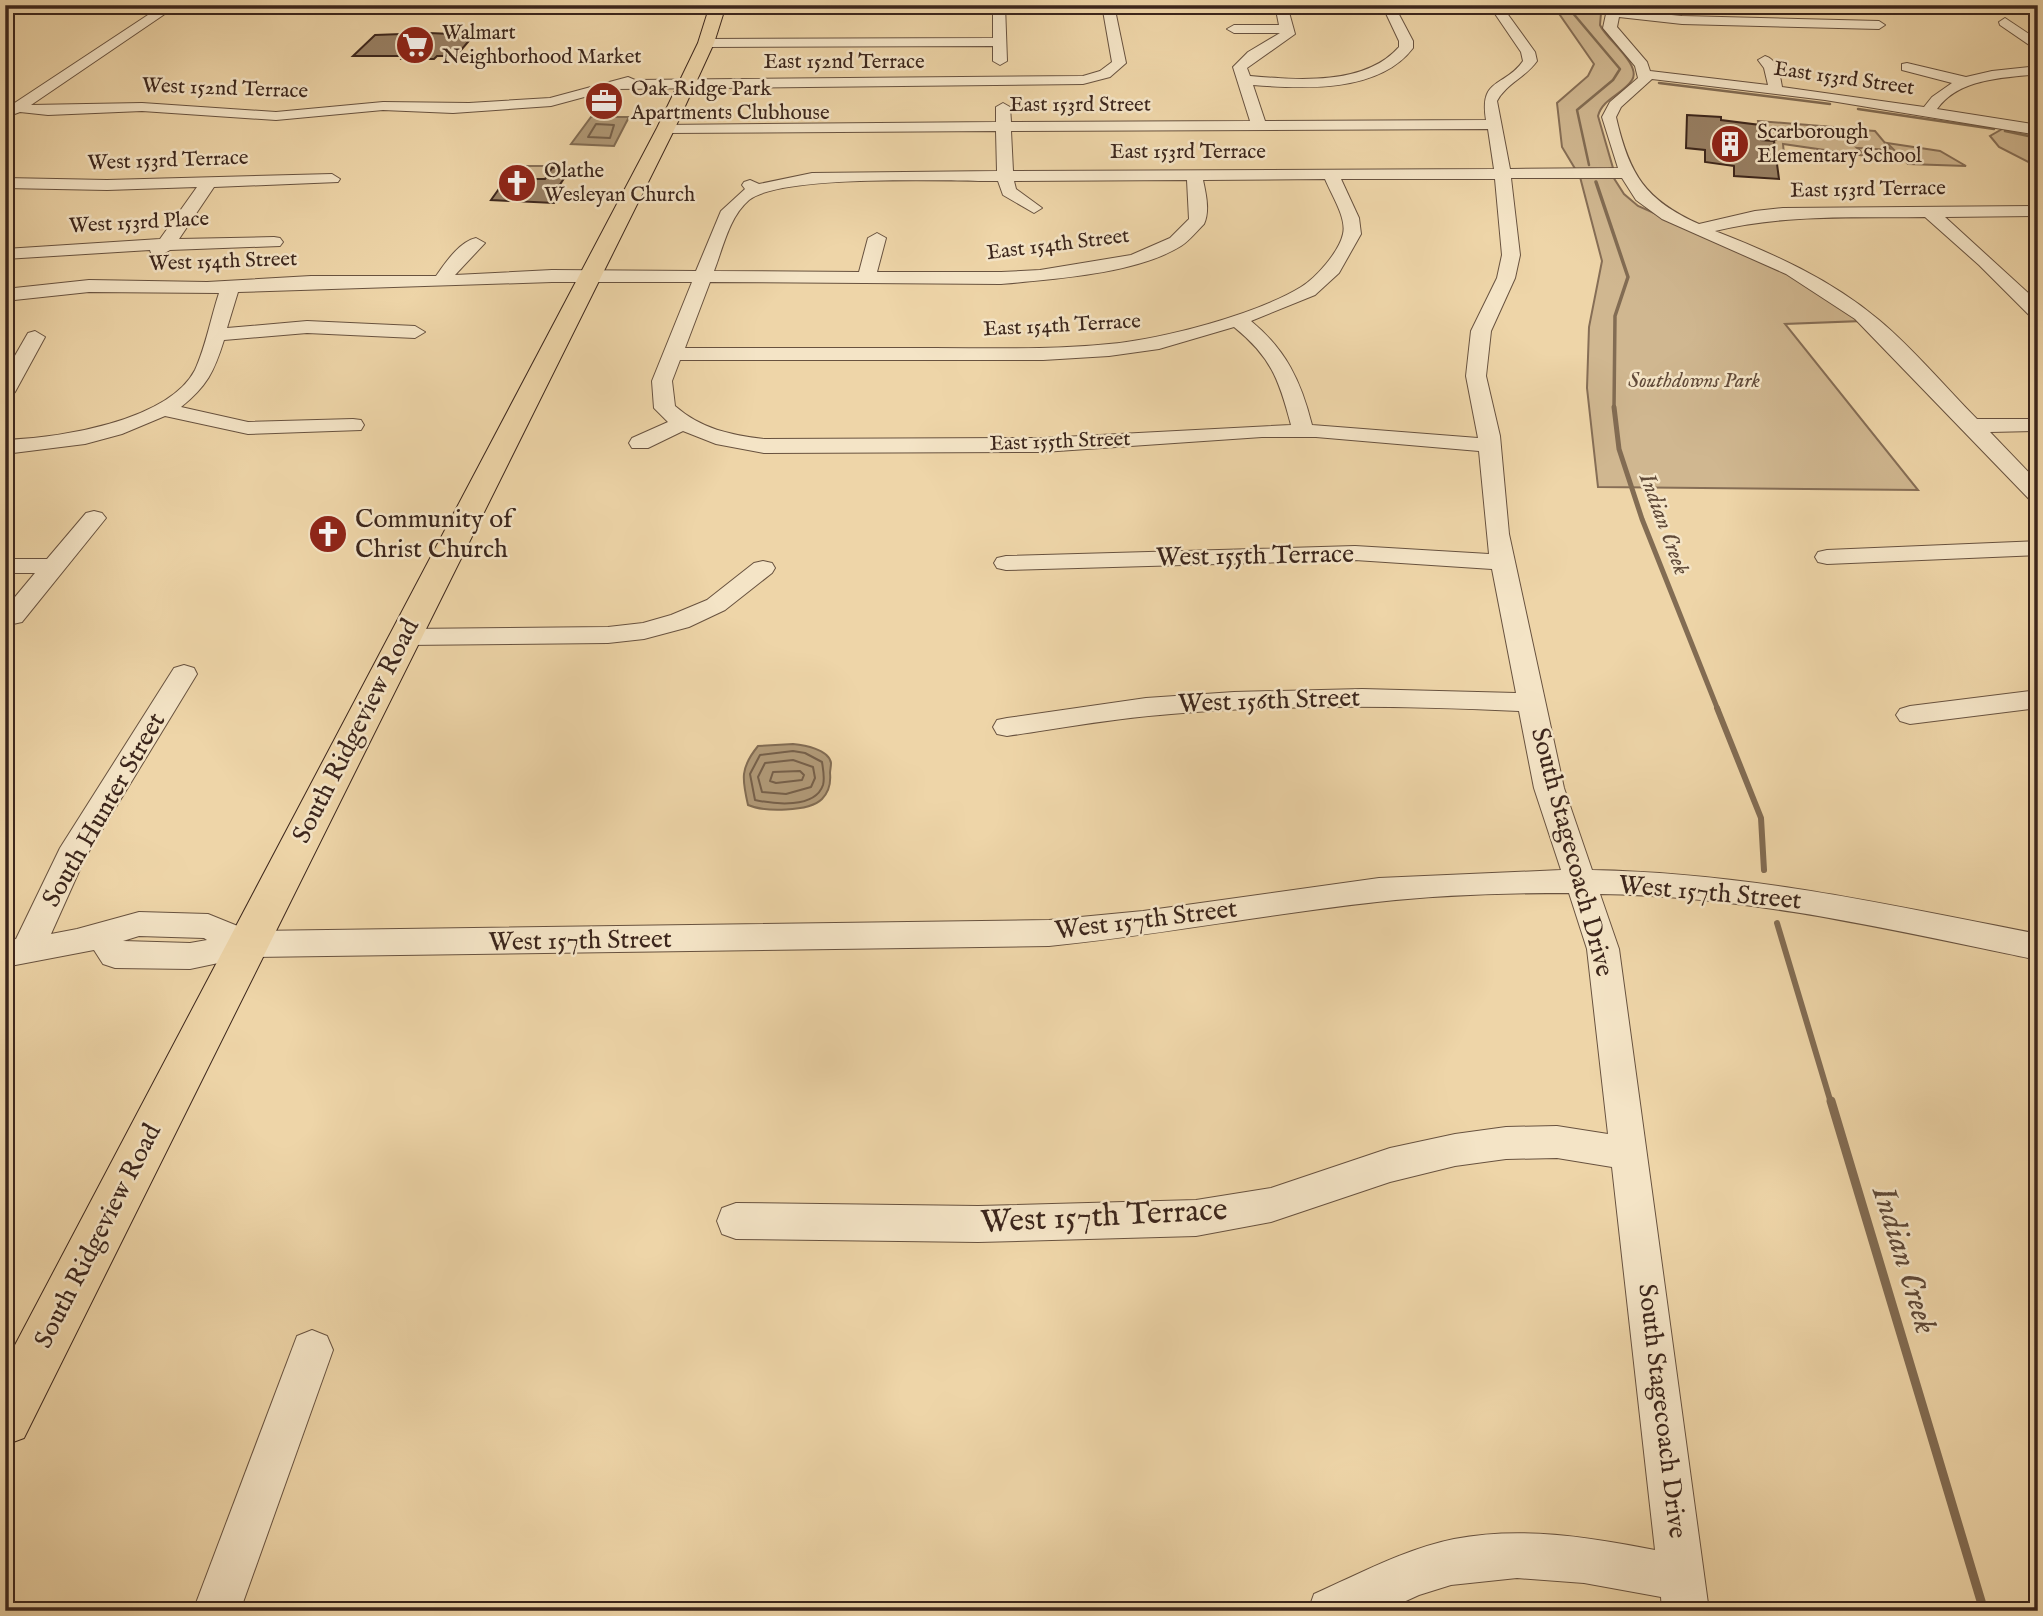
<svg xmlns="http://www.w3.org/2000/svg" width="2043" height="1616" viewBox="0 0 2043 1616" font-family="'IM FELL English',serif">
  <rect width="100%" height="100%" fill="#eed5a8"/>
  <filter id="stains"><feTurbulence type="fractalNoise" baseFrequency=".00286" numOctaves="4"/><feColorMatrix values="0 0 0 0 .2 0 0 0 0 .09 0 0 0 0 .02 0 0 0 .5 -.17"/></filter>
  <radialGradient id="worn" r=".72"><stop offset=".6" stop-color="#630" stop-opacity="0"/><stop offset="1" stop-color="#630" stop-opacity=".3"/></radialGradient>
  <g fill="#d0b790" stroke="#866e56" stroke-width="2">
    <path d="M 1553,5 L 1615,6 L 1601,13 L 1600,25 C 1606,39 1642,65 1632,80 C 1623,94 1602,99 1598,116 L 1613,168 L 1608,169 L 1624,194 L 1638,206 L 1789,273 L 1861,321 L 1785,324 L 1918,490 L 1598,487 L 1587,388 L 1589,327 L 1602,261 L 1580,177 L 1562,147 L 1557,103 L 1588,76 L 1594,64 Z"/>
    <path d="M 1758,121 L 1845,128 L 1846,132 L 1862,134 L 1862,130 L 1875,131 L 1891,150 L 1857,148 L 1866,156 L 1783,144 L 1784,154 L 1775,153 L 1774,141 L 1779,138 L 1767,136 L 1766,128 L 1759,126 Z"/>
    <path d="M 2004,128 L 2038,134 L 2038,167 L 1999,147 L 1990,136 Z"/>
    <path d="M 1887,143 L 1940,151 L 1966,166 L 1908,164 Z"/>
    <path d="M 514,166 L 555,166 L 556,168 L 541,186 L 533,179 L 506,179 Z"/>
  </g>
  <g fill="#b19a78" stroke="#826c53" stroke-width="2">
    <path d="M 591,117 L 629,117 L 614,146 L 571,144 Z"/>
    <path d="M 793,744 C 803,745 829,749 831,763 C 831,767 830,770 830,773 C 831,783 829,792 822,799 C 809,812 764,812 748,805 C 742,779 740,768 758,746 Z"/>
  </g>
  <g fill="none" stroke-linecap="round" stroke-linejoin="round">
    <g stroke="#76604a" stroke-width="2">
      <path d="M 596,124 L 614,125 L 610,138 L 588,137 Z"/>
      <path d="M 793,751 L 805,753 L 822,762 C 823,769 825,778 823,785 C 815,809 774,804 755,800 L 750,774 L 760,755 Z"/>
      <path d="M 793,760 L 813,767 L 815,778 L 811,787 L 786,794 L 762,792 L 758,777 L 765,763 Z"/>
      <path d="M 800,771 L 804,775 L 802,780 L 776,783 L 770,781 L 773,772 Z"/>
    </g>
    <g stroke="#826c53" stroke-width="2.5">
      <path d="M 1566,5 L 1620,69 L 1613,80 L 1577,110 L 1589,165"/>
      <path d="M 1659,83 L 1830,104"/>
      <path d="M 1858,109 L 1994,129"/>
      <path d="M 2005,131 L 2038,138"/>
    </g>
    <path stroke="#826c53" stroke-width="3.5" d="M 1596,182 L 1628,277 L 1615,316 L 1614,408"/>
    <path stroke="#826c53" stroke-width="5" d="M 1614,407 L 1619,449 L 1642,519 L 1718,710"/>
    <g stroke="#826c53" stroke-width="6">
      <path d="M 1717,708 L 1761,818 L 1764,870"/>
      <path d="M 1777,923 L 1831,1103"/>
    </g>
    <path stroke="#826c53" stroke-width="9" d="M 1831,1101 L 1984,1611"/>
  </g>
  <g fill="#998165" stroke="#3c261c" stroke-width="2">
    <path d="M 429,33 L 474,35 L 456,56 L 437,56 L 434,59 L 402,59 L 405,56 L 353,56 L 375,35 Z"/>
    <path d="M 1687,115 L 1721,117 L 1721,120 L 1760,125 L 1761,140 L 1774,141 L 1779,179 L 1734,176 L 1734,166 L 1705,162 L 1705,150 L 1686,148 Z"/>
    <path d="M 552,168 L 571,168 L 559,186 L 565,186 L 554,203 L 491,200 L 506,179 L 545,179 Z"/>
  </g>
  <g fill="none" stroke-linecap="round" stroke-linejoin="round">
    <defs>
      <g id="minor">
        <path d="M 163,5 L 178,5 L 31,105 L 142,103 L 276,112 L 383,102 L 469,103 L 550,98 L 628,77 L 635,80 L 1083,76 L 1100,71 L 1112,62 L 1102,5 L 1114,5 L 1126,63 L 1110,77 L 1083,84 L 614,89 L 551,106 L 453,113 L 383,110 L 276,120 L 142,111 L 48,115 L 20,112 L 12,115 L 5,112 L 7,108 Z"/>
        <path d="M 993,5 L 1005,5 L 1007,61 L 1000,65 L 993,61 L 993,46 L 706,47 L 699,43 L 706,39 L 993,38 Z"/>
        <path d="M 1275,5 L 1287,5 L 1295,34 L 1247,68 L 1250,76 C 1297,80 1365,86 1399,47 L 1399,41 L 1382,5 L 1394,5 L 1413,41 L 1413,48 C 1379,93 1304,89 1253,85 L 1265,121 L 1486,120 C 1479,77 1504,88 1523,61 L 1521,52 L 1489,5 L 1501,5 L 1535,52 L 1537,61 C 1526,77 1506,84 1497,101 L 1510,169 L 1618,168 L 1602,117 L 1610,102 L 1638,78 L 1635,66 L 1603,28 L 1606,14 L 1620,5 L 1635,5 L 1629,11 L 1682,16 L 1879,21 L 1885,25 L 1879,29 L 1682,24 L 1619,17 L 1617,27 L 1647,62 L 1650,71 L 1768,85 L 1764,68 L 1758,60 L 1765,56 C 1778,60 1780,75 1782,87 L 1924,107 L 1932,97 L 1952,83 L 1902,70 L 1902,64 L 1907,63 L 1966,77 L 1992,71 L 2038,66 L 2038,74 C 2003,78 1959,78 1937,109 L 2038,125 L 2038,135 L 1825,100 L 1652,79 L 1621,107 L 1616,117 C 1629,174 1645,200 1699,224 L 1755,211 L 1783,208 L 2038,206 L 2038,216 L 1945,217 L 2038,302 L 2038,319 L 2031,317 L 1979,265 L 1925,217 C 1854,218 1784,214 1715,231 C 1774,254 1830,279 1879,320 C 1914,349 1945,387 1977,419 L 2038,419 L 2038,431 L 1990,432 L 2038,482 L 2038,502 L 2030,500 L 1855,319 L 1786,274 L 1662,219 L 1636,200 L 1622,178 L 1511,178 L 1520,255 L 1515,278 L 1491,331 L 1486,376 L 1500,436 L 1509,534 L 1564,788 L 1592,870 C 1747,873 1887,904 2038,934 L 2038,960 C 1892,930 1750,896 1600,894 L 1619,949 L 1709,1611 L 1662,1611 L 1661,1597 L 1584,1583 L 1517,1578 L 1451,1585 L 1419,1595 L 1384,1611 L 1308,1611 L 1314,1594 C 1359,1574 1405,1549 1454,1539 C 1521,1526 1589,1537 1655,1550 L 1612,1167 L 1557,1158 L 1506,1159 L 1455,1166 L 1390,1182 L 1271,1222 L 1196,1236 L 978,1242 L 736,1239 L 722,1234 L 717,1221 L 722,1208 L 736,1203 L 978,1206 L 1196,1200 L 1271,1188 L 1390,1148 L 1455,1134 L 1506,1127 L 1557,1126 L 1608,1134 L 1587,949 L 1569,893 C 1505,893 1440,895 1377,902 C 1267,914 1159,935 1049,946 L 247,957 L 190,969 L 115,968 L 103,964 L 94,950 L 5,967 L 5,941 L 16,939 L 60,848 L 174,668 L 184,665 L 194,668 L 197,674 L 85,858 L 51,934 L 77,929 L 139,912 L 208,914 L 250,931 L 1049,920 L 1143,911 L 1379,878 L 1561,870 L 1534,788 L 1519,711 C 1404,706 1287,704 1171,714 C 1116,718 1062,728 1007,736 L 997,734 L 993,727 L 997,720 L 1007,718 L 1146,698 L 1234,692 L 1362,689 L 1516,693 L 1492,569 L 1355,560 L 1006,570 L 997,568 L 994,563 L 997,558 L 1006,556 L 1355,546 L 1489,554 L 1479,451 L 1316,437 L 1262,437 L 1043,452 L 764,453 L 716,444 L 683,431 L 648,448 L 632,448 L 629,443 L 632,438 L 668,422 L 654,408 L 652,381 L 692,282 L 552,282 L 238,292 L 227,328 L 307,321 L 415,326 L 425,332 L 415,338 L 307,333 L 224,340 C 214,372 207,386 181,407 L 248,422 L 353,419 L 361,420 L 364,425 L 361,430 L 248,434 L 165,416 L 122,434 L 85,444 L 5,454 L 5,440 C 57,438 168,422 195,370 C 206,346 211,317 219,293 L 89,292 L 5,301 L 5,289 L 89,280 L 207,282 L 311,276 L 436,276 C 446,262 459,242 476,238 L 485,243 L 455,275 L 552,270 L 696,271 L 721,211 L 745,189 L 742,185 L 744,182 L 750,180 L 759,184 L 812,173 L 997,171 L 996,131 L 666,133 L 661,131 L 658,128 L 661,125 L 996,122 L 996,107 L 1003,103 L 1010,107 L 1011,122 L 1250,121 L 1233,67 L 1248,52 L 1280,33 L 1234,33 L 1227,29 L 1234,25 L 1279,25 ZM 1488,129 L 1494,169 L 1013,171 L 1011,131 ZM 1325,179 C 1331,194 1347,218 1343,234 C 1339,252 1316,278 1301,287 C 1255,315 1162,339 1109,344 C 1051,350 992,348 934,348 C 851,348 768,348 685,348 L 710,282 L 1001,284 C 1054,279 1136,274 1181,246 C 1189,241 1197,231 1204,224 C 1210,211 1206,194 1203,180 ZM 1341,179 L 1495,179 L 1502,255 L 1497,278 L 1471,331 L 1466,376 L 1478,438 L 1312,425 C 1301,381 1286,350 1251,321 L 1315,295 L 1339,273 L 1361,234 L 1359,218 ZM 1187,180 L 1189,219 L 1170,238 L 1131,255 L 1040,270 L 1001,272 L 877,272 L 886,238 L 877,233 L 868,238 L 859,272 L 714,271 C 723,248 729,217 749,200 C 781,174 950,181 998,181 L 1003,195 L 1034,213 L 1042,208 L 1016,189 L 1014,181 ZM 1234,327 C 1271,357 1279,379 1291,425 L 1043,438 L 764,439 C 731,435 701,429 675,406 L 672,381 L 680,360 L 1043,360 L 1109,356 L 1159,349 ZM 139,936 L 204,938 L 207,940 L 190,943 L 123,941 Z"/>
        <path d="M 2005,18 L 2038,40 L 2038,51 L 2000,25 L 1999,22 Z"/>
        <path d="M 332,174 L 340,179 L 338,182 L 214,187 L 179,239 L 274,237 L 280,238 L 283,242 L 280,246 L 170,250 L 158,257 L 152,256 L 150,250 L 5,259 L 5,249 L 160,239 L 197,187 L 107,190 L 5,188 L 5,178 L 107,180 Z"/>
        <path d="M 35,331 L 45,337 L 15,392 L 12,396 L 5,398 L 5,373 L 28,333 Z"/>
        <path d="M 94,511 L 102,513 L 106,518 L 102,523 L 22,622 L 13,624 L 5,622 L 5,609 L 35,573 L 5,573 L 5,559 L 47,559 L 86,513 Z"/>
        <path d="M 2038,541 L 2038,555 L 1827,564 L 1818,562 L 1815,557 L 1818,552 L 1827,550 Z"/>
        <path d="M 763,561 L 772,563 L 775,568 L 772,573 L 725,610 L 689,627 L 644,639 L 608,643 L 405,645 L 396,643 L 392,637 L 396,631 L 405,629 L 608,627 L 643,623 L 671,615 L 707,600 L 754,563 Z"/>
        <path d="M 2038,690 L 2038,708 L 1910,724 L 1900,721 L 1896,715 L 1900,709 L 1910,706 Z"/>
        <path d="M 312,1330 L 327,1336 L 333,1350 L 240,1611 L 193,1611 L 297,1336 Z"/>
      </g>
      <path id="major" d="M 710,5 L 726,5 L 714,43 L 675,128 L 24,1438 L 5,1445 L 5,1364 L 657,128 L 698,43 Z"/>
    </defs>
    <use href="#minor" stroke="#68523f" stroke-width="2"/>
    <use href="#major" stroke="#3c261c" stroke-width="2"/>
    <use href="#minor" fill="#f4e4c6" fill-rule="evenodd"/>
    <use href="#major" fill="#eed5a8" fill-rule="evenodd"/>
  </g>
  <defs>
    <symbol id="supermarket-disc" viewBox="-11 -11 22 22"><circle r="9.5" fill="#8f2418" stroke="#f4e4c6"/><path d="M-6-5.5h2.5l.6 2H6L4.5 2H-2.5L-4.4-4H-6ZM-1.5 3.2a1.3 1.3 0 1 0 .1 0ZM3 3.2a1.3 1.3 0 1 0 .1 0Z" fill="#fff"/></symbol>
    <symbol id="office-disc" viewBox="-11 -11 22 22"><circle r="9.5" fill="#8f2418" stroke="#f4e4c6"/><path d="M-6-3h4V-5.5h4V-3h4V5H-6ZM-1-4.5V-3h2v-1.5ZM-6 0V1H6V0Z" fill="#fff"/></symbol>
    <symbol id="building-disc" viewBox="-11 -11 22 22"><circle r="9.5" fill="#8f2418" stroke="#f4e4c6"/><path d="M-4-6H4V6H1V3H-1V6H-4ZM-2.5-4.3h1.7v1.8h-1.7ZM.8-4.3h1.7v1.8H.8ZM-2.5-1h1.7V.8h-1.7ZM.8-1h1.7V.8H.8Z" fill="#fff"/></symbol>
    <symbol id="church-disc" viewBox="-11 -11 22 22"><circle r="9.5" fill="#8f2418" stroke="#f4e4c6"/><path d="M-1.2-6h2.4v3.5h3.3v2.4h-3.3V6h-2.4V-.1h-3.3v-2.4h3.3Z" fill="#fff"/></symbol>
  </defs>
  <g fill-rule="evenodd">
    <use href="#supermarket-disc" x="393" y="23" width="44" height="44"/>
    <use href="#office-disc" x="582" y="79" width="44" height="44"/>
    <use href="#building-disc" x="1708" y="122" width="44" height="44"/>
    <use href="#church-disc" x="495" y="161" width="44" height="44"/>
    <use href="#church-disc" x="306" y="512" width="44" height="44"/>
  </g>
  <g text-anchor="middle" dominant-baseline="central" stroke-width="5" stroke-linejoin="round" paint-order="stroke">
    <g font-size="21" fill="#3c261c" stroke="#f4e4c6" text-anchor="start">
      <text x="442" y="33">Walmart<tspan x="442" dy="24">Neighborhood Market</tspan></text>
      <text x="631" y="89">Oak Ridge Park<tspan x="631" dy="24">Apartments Clubhouse</tspan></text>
      <text x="1757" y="132">Scarborough<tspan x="1757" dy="24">Elementary School</tspan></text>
      <text x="544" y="171">Olathe<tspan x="544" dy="24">Wesleyan Church</tspan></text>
    </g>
    <g font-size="21" fill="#3c261c" stroke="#f4e4c6">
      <text x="844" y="62">East 152nd Terrace</text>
      <text transform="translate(1844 79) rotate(8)">East 153rd Street</text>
      <text transform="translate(225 89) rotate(2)">West 152nd Terrace</text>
      <text x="1080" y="105">East 153rd Street</text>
      <text x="1188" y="152">East 153rd Terrace</text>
      <text transform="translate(168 161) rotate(-2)">West 153rd Terrace</text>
      <text transform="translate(1868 190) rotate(-1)">East 153rd Terrace</text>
      <text transform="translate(139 223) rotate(-3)">West 153rd Place</text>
      <text transform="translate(1058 245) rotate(-7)">East 154th Street</text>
      <text transform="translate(223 262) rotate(-2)">West 154th Street</text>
      <text transform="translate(1062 326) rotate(-3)">East 154th Terrace</text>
      <text transform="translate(1060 442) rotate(-2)">East 155th Street</text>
    </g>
    <g font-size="21" font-style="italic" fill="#614a39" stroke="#f4e4c6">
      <text x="1694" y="381">Southdowns Park</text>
    </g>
    <g font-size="23" font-style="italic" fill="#5f4938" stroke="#f4e4c6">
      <text transform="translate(1664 524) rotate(70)">Indian Creek</text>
    </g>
    <g font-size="26" fill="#3c261c" stroke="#f4e4c6" text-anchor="start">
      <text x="355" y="519">Community of<tspan x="355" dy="30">Christ Church</tspan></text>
    </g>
    <g font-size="26" fill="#3c261c" stroke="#f4e4c6">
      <text transform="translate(1255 556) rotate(-1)">West 155th Terrace</text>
      <text transform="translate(1269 701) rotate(-2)">West 156th Street</text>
      <text transform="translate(356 731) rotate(-63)">South Ridgeview Road</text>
      <text transform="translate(104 810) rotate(-60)">South Hunter Street</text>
      <text transform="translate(1572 852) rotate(75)">South Stagecoach Drive</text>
      <text transform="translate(1710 893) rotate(5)">West 157th Street</text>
      <text transform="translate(1146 920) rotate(-7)">West 157th Street</text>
      <text transform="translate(580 941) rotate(-1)">West 157th Street</text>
      <text transform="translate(98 1236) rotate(-63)">South Ridgeview Road</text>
      <text transform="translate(1662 1411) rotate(83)">South Stagecoach Drive</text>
    </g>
    <g font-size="32" fill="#3c261c" stroke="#f4e4c6">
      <text transform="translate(1104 1217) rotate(-3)">West 157th Terrace</text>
    </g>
    <g font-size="33" font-style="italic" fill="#5f4938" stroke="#f4e4c6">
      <text transform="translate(1904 1260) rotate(73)">Indian Creek</text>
    </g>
  </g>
  <rect width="2043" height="1616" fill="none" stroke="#eed5a8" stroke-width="28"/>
  <rect x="7" y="7" width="2029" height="1602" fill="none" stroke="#3c261c" stroke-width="3.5"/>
  <rect x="14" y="14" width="2015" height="1588" fill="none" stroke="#3c261c" stroke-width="2"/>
  <rect width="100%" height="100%" filter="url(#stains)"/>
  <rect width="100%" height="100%" fill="url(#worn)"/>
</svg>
